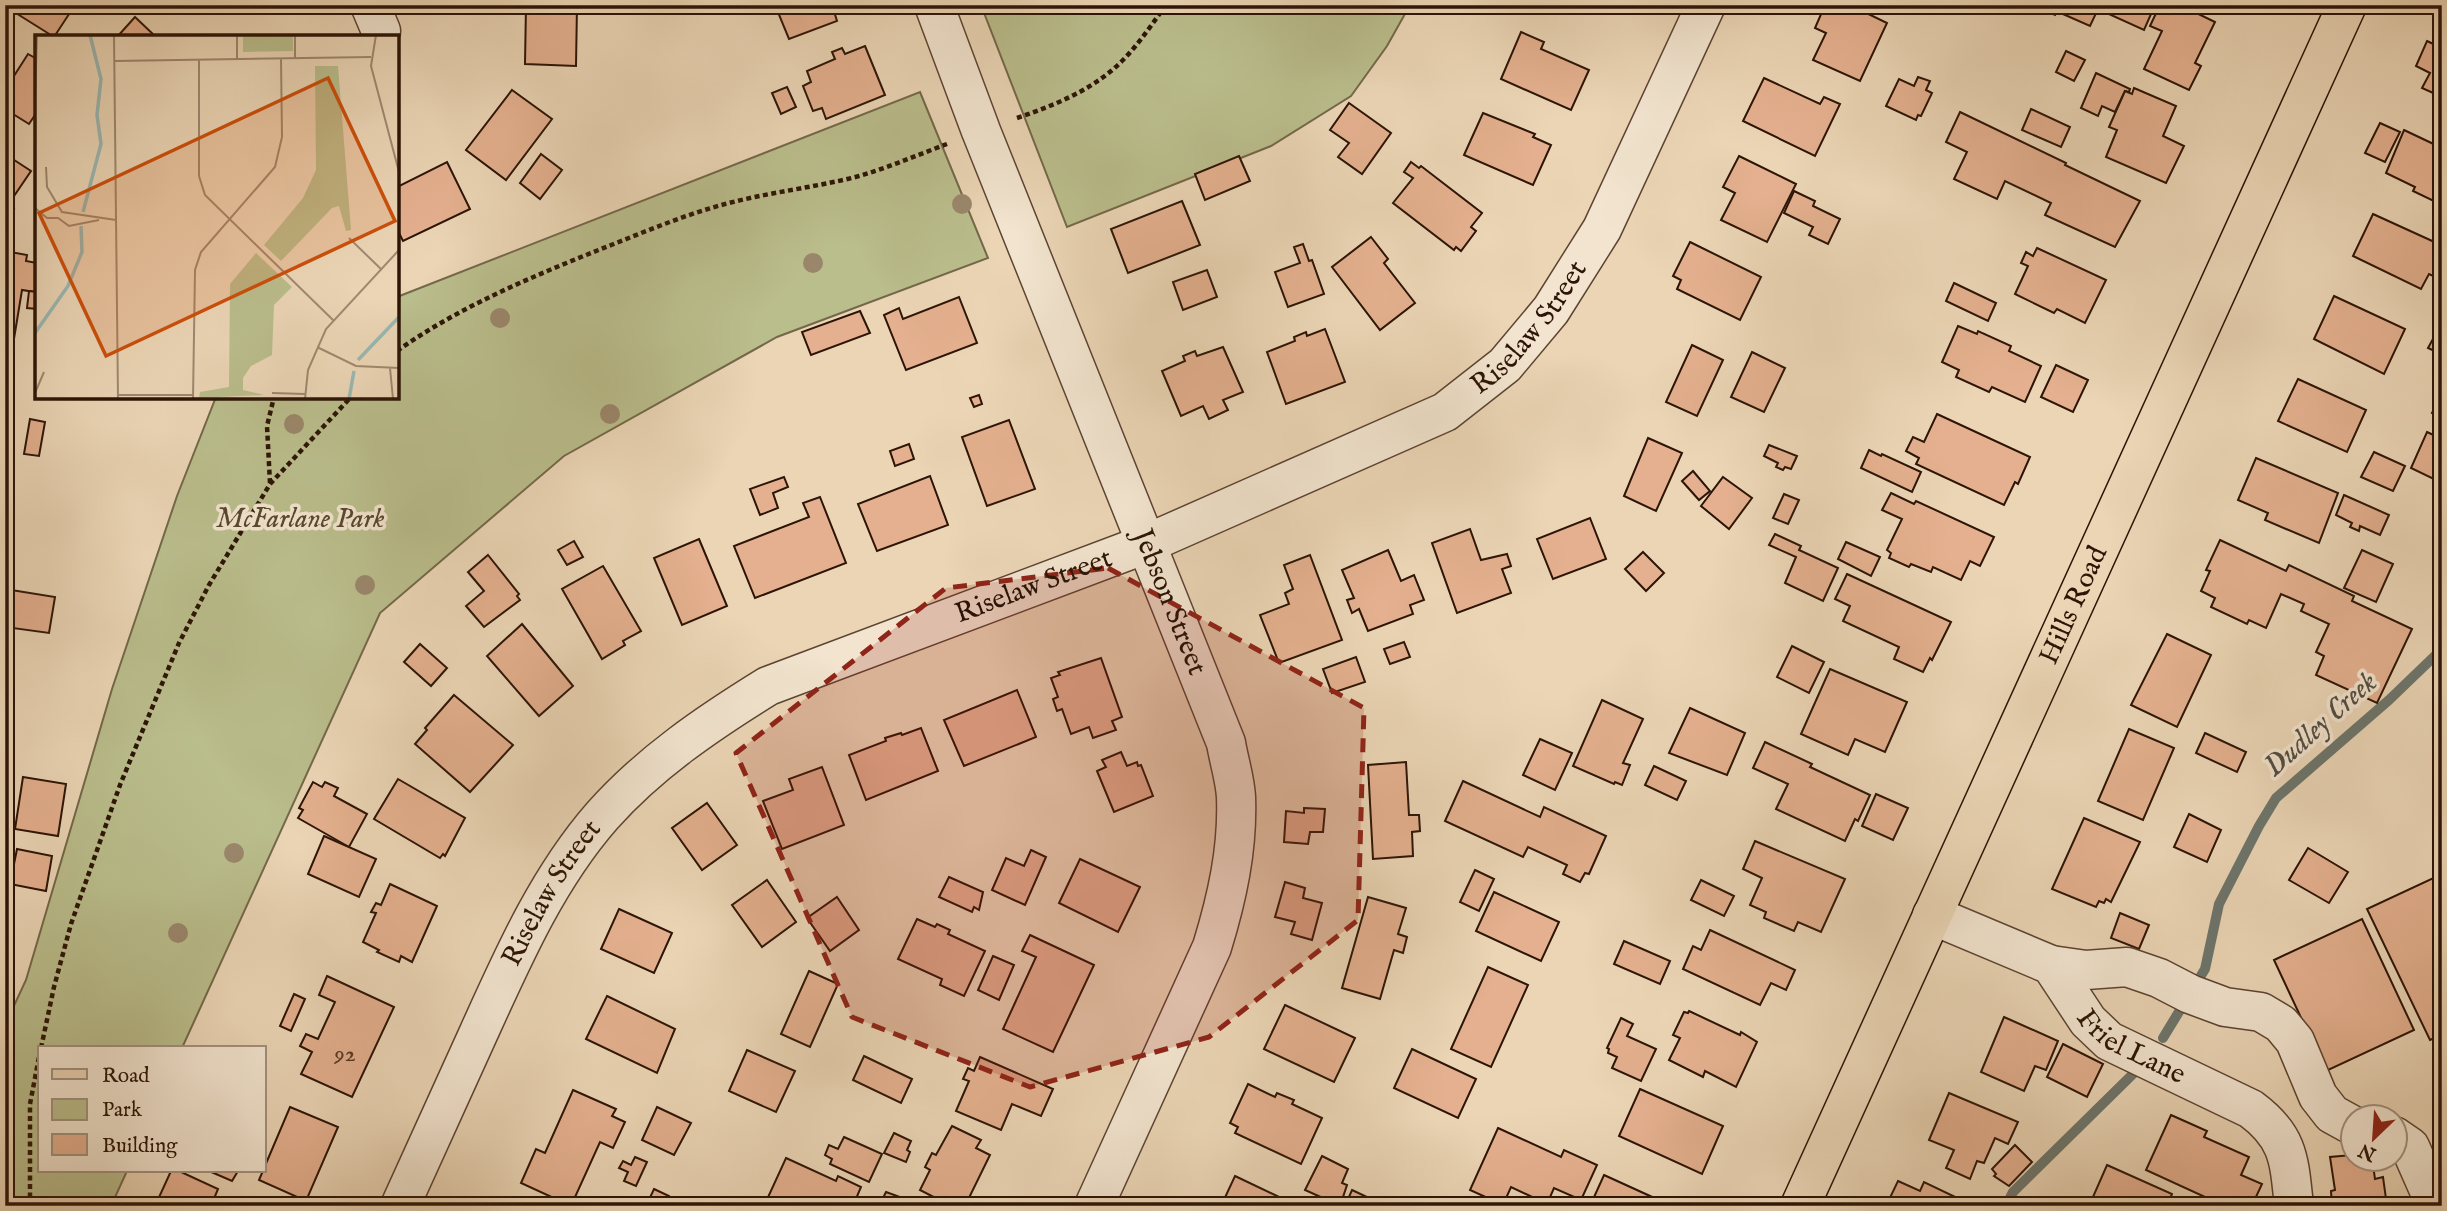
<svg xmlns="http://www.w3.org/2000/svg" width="2447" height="1211" viewBox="0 0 2447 1211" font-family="'IM FELL English',serif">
  <rect width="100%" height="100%" fill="#ebd5b5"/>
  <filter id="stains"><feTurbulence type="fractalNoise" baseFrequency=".00286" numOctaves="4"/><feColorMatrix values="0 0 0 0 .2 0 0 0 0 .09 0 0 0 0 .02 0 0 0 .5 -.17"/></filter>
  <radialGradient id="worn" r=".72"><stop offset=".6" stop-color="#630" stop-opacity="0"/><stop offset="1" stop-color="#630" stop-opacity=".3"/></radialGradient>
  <g fill="#babd8c" stroke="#736849" stroke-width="2">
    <path d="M 981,5 L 1410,5 L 1387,46 L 1351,96 L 1271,146 L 1067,227 Z"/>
    <path d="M 920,92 L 988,258 L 777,337 L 564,456 L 380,613 L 182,1048 L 40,1048 L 40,1171 L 127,1171 L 111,1206 L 5,1206 L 5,1025 L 26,980 L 112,689 L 177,496 L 216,397 L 397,397 L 397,297 Z"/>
  </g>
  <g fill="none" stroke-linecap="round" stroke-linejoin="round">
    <g stroke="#6d766d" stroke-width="10">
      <path d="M 2163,1038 L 2205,969 L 2219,904 L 2259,826 L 2276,798 L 2389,700 L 2442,649"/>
      <path d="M 2006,1206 L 2013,1192 L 2137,1070"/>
    </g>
  </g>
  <g fill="#e4b08f" stroke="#2c1406" stroke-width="2">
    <path d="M 26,5 L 75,5 L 54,37 L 19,15 Z"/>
    <path d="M 526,5 L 577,5 L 576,66 L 525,64 Z"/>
    <path d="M 775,5 L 832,5 L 837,21 L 789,39 Z"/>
    <path d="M 1825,5 L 1850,5 L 1887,23 L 1860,81 L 1813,60 L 1826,33 L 1815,28 Z"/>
    <path d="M 2031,5 L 2155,5 L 2144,30 L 2098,9 L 2090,26 L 2056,11 L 2055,15 Z"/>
    <path d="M 2174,5 L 2180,5 L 2215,22 L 2195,63 L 2201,66 L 2189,90 L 2144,69 L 2162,31 L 2150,26 L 2158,9 L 2169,14 Z"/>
    <path d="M 135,17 L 156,37 L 117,37 Z"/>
    <path d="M 1521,32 L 1544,42 L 1541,49 L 1589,70 L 1571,110 L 1501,79 Z"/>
    <path d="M 2427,41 L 2442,48 L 2442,97 L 2422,88 L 2430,73 L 2416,66 Z"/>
    <path d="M 865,46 L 885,95 L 826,119 L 822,108 L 813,111 L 803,86 L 811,82 L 807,71 L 835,59 L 832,52 L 842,48 L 845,54 Z"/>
    <path d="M 2066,51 L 2085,60 L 2074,81 L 2056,72 Z"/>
    <path d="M 28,54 L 37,59 L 37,112 L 29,124 L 5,109 L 5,90 Z"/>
    <path d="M 2096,73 L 2130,89 L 2129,92 L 2125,91 L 2115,112 L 2102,106 L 2098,116 L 2081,108 Z"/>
    <path d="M 1918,77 L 1930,81 L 1926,90 L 1932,93 L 1921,116 L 1918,115 L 1916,120 L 1886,106 L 1899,79 L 1914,86 Z"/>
    <path d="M 1764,78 L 1820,104 L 1824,97 L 1840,104 L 1815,156 L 1743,121 Z"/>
    <path d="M 787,87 L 796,107 L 781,114 L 772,93 Z"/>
    <path d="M 2134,88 L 2176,106 L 2163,136 L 2184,146 L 2166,183 L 2106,157 L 2117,130 L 2109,127 L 2125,91 L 2132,94 Z"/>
    <path d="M 512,90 L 552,119 L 506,180 L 466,150 Z"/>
    <path d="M 1349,103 L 1391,133 L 1362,174 L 1338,157 L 1349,143 L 1330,130 Z"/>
    <path d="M 2031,109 L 2070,127 L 2061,147 L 2022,130 Z"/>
    <path d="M 1960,112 L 2066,163 L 2065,165 L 2140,201 L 2115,247 L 2045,215 L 2051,203 L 2005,181 L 1997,199 L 1954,179 L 1967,152 L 1946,142 Z"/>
    <path d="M 1483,113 L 1535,134 L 1533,137 L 1551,145 L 1533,185 L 1464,155 Z"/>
    <path d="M 2380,123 L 2400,132 L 2385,162 L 2365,153 Z"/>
    <path d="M 2404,130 L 2442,148 L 2442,205 L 2413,191 L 2415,187 L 2386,173 Z"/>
    <path d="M 5,154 L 31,171 L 8,205 L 14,209 L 7,220 Z"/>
    <path d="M 541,154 L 562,170 L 540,199 L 520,183 Z"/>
    <path d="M 1239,156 L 1250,181 L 1205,200 L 1195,174 Z"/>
    <path d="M 1739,156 L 1796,184 L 1767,242 L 1721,220 L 1735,193 L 1723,187 Z"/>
    <path d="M 447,162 L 470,209 L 403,241 L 397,229 L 397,187 Z"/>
    <path d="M 1411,162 L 1419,168 L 1421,166 L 1482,213 L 1471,227 L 1476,231 L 1461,251 L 1456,247 L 1454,250 L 1393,203 L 1413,178 L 1404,172 Z"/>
    <path d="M 1794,191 L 1815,201 L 1813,206 L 1840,219 L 1828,244 L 1809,235 L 1813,227 L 1784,213 Z"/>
    <path d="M 1182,201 L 1200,245 L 1128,273 L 1111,229 Z"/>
    <path d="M 2373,214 L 2441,245 L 2442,280 L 2429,274 L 2421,289 L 2353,256 Z"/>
    <path d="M 1371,237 L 1388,259 L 1384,263 L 1415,303 L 1380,330 L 1332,267 Z"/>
    <path d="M 1690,242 L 1761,277 L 1740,320 L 1677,289 L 1681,280 L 1673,276 Z"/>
    <path d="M 1303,244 L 1309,261 L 1312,260 L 1324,294 L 1288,307 L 1275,272 L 1300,263 L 1294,247 Z"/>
    <path d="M 2037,248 L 2106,280 L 2085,323 L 2057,309 L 2054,313 L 2015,294 L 2028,266 L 2021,263 L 2026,252 L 2033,256 Z"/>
    <path d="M 5,251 L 27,255 L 26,261 L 37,263 L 35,292 L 22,290 L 11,357 L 5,356 Z"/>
    <path d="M 1207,270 L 1217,297 L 1183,310 L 1173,282 Z"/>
    <path d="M 1954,283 L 1996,303 L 1988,321 L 1946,301 Z"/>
    <path d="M 29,291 L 37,292 L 37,309 L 27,308 Z"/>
    <path d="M 2334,296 L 2405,329 L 2384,374 L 2314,339 Z"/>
    <path d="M 959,297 L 977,343 L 906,370 L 884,315 L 899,308 L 903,319 Z"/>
    <path d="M 860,311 L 870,333 L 811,355 L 802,332 Z"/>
    <path d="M 1958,326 L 1977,334 L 1978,331 L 2011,346 L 2009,351 L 2041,366 L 2025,402 L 1992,387 L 1989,392 L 1956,377 L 1959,370 L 1942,362 Z"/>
    <path d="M 1325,329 L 1345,382 L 1286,404 L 1267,352 L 1295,341 L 1294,337 L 1306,332 L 1307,336 Z"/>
    <path d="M 2434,337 L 2442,341 L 2442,361 L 2437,359 L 2439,353 L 2428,348 Z"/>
    <path d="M 1692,345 L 1723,360 L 1697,416 L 1666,402 Z"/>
    <path d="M 1223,347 L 1243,392 L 1223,400 L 1228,410 L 1209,419 L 1203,406 L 1181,416 L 1162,371 L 1185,361 L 1183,356 L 1195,351 L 1197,356 Z"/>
    <path d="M 1752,352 L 1785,368 L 1764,412 L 1731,397 Z"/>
    <path d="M 2056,365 L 2088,380 L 2073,412 L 2041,397 Z"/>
    <path d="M 2298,379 L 2366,410 L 2347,452 L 2278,421 Z"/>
    <path d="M 5,388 L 11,389 L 7,417 L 5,417 Z"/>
    <path d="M 2442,394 L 2442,417 L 2432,413 Z"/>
    <path d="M 979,395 L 982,404 L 974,407 L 970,398 Z"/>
    <path d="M 1937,414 L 2030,457 L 2018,484 L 2015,482 L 2004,505 L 1916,464 L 1919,458 L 1906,451 L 1913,437 L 1924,442 Z"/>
    <path d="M 30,419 L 45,422 L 39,456 L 24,454 Z"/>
    <path d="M 1009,420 L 1035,489 L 987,506 L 962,437 Z"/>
    <path d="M 2427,432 L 2442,439 L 2442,483 L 2411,468 Z"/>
    <path d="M 1648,438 L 1682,453 L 1656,511 L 1624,496 Z"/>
    <path d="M 909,444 L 914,459 L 895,466 L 890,451 Z"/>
    <path d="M 1769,445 L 1797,456 L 1791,469 L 1785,467 L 1783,470 L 1776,467 L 1778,463 L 1764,456 Z"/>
    <path d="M 1869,450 L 1881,456 L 1882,454 L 1921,472 L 1912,492 L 1861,468 Z"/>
    <path d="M 2374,452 L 2405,466 L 2393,491 L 2361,477 Z"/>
    <path d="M 2256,458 L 2338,493 L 2319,543 L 2265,520 L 2268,513 L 2238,500 Z"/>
    <path d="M 1693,471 L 1710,491 L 1699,500 L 1682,481 Z"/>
    <path d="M 930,476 L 948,525 L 877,551 L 858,504 Z"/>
    <path d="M 784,477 L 788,487 L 773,493 L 778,508 L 760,515 L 750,489 Z"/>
    <path d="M 1723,477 L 1752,498 L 1729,529 L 1701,506 Z"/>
    <path d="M 1891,493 L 1914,504 L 1916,501 L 1994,537 L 1980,566 L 1970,561 L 1961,580 L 1933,567 L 1931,572 L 1911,564 L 1909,567 L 1889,558 L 1891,553 L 1887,550 L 1902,519 L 1882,510 Z"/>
    <path d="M 1784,494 L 1799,500 L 1788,524 L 1773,518 Z"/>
    <path d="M 2344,495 L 2389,515 L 2380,535 L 2360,526 L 2359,531 L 2350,527 L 2352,523 L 2336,515 Z"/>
    <path d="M 820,497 L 846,563 L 755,598 L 734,546 L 809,517 L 803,503 Z"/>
    <path d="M 1590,518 L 1606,559 L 1553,579 L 1537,539 Z"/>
    <path d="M 1470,529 L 1481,560 L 1507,554 L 1511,566 L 1502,569 L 1511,593 L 1457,613 L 1432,543 Z"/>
    <path d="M 1775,534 L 1801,546 L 1799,550 L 1838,568 L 1823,601 L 1785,583 L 1796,557 L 1769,545 Z"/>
    <path d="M 699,539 L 727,606 L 682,625 L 654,558 Z"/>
    <path d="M 2220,540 L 2286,571 L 2289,565 L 2354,596 L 2352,601 L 2412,629 L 2377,703 L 2316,675 L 2324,656 L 2316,652 L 2329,624 L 2301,611 L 2304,604 L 2281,594 L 2266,628 L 2249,620 L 2247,624 L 2211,607 L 2215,598 L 2201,591 L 2210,571 L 2206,570 Z"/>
    <path d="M 574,541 L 583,557 L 567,565 L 558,550 Z"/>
    <path d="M 1846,542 L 1880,557 L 1871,576 L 1838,559 Z"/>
    <path d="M 1388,550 L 1401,581 L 1414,575 L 1424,600 L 1410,605 L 1413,614 L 1368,631 L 1359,609 L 1352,613 L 1347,600 L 1354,598 L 1342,570 Z"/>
    <path d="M 2362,550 L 2393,564 L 2376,602 L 2344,588 Z"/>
    <path d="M 1643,552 L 1664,573 L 1646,591 L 1625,569 Z"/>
    <path d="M 488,555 L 519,594 L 517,596 L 520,600 L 484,627 L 466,606 L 484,591 L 468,572 Z"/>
    <path d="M 1310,555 L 1342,640 L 1279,663 L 1260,615 L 1289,604 L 1285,593 L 1293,589 L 1284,565 Z"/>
    <path d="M 603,566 L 641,631 L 623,641 L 625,645 L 602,659 L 562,589 Z"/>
    <path d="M 1847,574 L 1951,622 L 1932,660 L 1930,658 L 1923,672 L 1894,659 L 1899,647 L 1843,621 L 1850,606 L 1835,599 Z"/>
    <path d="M 5,589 L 55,597 L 49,633 L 5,627 Z"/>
    <path d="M 522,624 L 573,686 L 539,716 L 487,656 Z"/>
    <path d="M 2167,634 L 2211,655 L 2177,727 L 2131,705 Z"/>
    <path d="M 1404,642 L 1410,657 L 1390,664 L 1384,649 Z"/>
    <path d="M 420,644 L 447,668 L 431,686 L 404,662 Z"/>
    <path d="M 1792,646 L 1824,662 L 1809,693 L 1777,677 Z"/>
    <path d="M 1356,657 L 1365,682 L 1332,693 L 1323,669 Z"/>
    <path d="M 1101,658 L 1122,717 L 1112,721 L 1116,730 L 1093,738 L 1089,727 L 1071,734 L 1062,709 L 1057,711 L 1053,699 L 1058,697 L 1051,678 L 1060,675 L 1058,672 Z"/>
    <path d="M 1830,669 L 1907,702 L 1885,752 L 1855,739 L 1848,755 L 1801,734 Z"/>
    <path d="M 1017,690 L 1036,737 L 964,766 L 944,720 Z"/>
    <path d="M 454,695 L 513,745 L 470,792 L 415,744 L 427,730 L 425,728 Z"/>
    <path d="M 1602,700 L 1643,719 L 1623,763 L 1630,765 L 1622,785 L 1615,782 L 1614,784 L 1573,766 Z"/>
    <path d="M 1690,708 L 1745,733 L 1727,775 L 1669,753 Z"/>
    <path d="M 921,728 L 938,771 L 866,800 L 849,755 L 886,741 L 885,738 L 901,733 L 902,735 Z"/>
    <path d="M 2129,729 L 2174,748 L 2143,820 L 2098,801 Z"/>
    <path d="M 2205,733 L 2246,752 L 2237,772 L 2196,753 Z"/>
    <path d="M 1540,739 L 1572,753 L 1555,790 L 1523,775 Z"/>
    <path d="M 1765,742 L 1812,764 L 1810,767 L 1870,795 L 1858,821 L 1855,819 L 1845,841 L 1776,809 L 1788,784 L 1753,768 Z"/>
    <path d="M 1121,752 L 1127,766 L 1137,762 L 1138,766 L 1141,765 L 1153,796 L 1114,812 L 1097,771 L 1106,767 L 1102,760 Z"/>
    <path d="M 1406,762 L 1409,815 L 1419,815 L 1420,831 L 1412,832 L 1413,856 L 1373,859 L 1368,765 Z"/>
    <path d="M 1654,766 L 1686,781 L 1677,800 L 1645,785 Z"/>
    <path d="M 822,767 L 844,825 L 782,849 L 763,801 L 793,790 L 789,779 Z"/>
    <path d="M 23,777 L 66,784 L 58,836 L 15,829 Z"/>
    <path d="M 398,779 L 465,818 L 445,856 L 443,854 L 440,858 L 374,819 Z"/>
    <path d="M 1463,781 L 1540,817 L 1544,807 L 1606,836 L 1589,874 L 1585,873 L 1580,882 L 1563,874 L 1567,865 L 1528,847 L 1523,857 L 1445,821 Z"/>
    <path d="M 313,782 L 322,787 L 325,782 L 338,788 L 334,796 L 367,814 L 349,847 L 298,818 L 303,810 L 299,808 Z"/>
    <path d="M 1876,794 L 1908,808 L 1893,840 L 1862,826 Z"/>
    <path d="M 707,803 L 737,845 L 702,870 L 672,828 Z"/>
    <path d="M 1304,808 L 1325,809 L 1323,832 L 1310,832 L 1308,844 L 1284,842 L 1286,811 L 1304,813 Z"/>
    <path d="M 2189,814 L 2221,830 L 2207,862 L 2174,847 Z"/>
    <path d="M 2084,818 L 2140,842 L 2111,902 L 2106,899 L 2104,903 L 2099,901 L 2096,907 L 2052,889 Z"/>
    <path d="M 324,836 L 376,859 L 359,897 L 308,874 Z"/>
    <path d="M 1755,841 L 1845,879 L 1821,932 L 1798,922 L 1794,931 L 1764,918 L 1766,912 L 1750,905 L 1762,878 L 1743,869 Z"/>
    <path d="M 2308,848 L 2348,872 L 2329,903 L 2289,880 Z"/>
    <path d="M 17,849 L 52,856 L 46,891 L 10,884 Z"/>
    <path d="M 1031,850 L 1046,857 L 1025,905 L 992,890 L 1006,858 L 1024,866 Z"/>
    <path d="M 1080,859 L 1140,887 L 1118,932 L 1059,903 Z"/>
    <path d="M 1475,870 L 1494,879 L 1479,911 L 1460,902 Z"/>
    <path d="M 2442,874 L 2442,1035 L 2430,1040 L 2367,909 Z"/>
    <path d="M 949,877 L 983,892 L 979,910 L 974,907 L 972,912 L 939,897 Z"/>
    <path d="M 767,880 L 796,922 L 762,947 L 732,905 Z"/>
    <path d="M 1701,880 L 1734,896 L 1724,916 L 1691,900 Z"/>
    <path d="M 1285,882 L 1305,888 L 1303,898 L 1322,903 L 1312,940 L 1291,934 L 1295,922 L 1275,917 Z"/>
    <path d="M 390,884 L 437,906 L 412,962 L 401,956 L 399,962 L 377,952 L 379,950 L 363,942 L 376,913 L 371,912 L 376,903 L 381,905 Z"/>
    <path d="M 1494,892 L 1559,922 L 1541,961 L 1476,931 Z"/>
    <path d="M 837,897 L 859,930 L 830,951 L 807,918 Z"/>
    <path d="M 1368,897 L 1406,908 L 1398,934 L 1407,937 L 1403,953 L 1394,950 L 1380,999 L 1342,988 Z"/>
    <path d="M 619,909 L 672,933 L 654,973 L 601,949 Z"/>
    <path d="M 2120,913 L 2149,925 L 2139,949 L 2111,938 Z"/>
    <path d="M 917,919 L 935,927 L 937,924 L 950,930 L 948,934 L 985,951 L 964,996 L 940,985 L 942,979 L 898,959 Z"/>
    <path d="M 2362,919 L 2414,1030 L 2326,1071 L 2274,960 Z"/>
    <path d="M 1710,930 L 1795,970 L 1786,990 L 1771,983 L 1760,1005 L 1683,969 L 1693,946 L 1701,950 Z"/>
    <path d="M 1030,935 L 1094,965 L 1053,1052 L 1003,1029 L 1036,957 L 1022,951 Z"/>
    <path d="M 1624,941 L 1670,961 L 1660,984 L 1614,964 Z"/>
    <path d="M 993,956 L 1014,965 L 999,1000 L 978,990 Z"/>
    <path d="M 1488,967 L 1528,985 L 1491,1067 L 1451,1049 Z"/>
    <path d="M 809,971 L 838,984 L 810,1047 L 781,1034 Z"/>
    <path d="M 327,976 L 394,1007 L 352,1097 L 301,1074 L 312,1052 L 300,1046 L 306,1034 L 318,1039 L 335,1002 L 319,995 Z"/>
    <path d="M 294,994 L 305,999 L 291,1031 L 280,1026 Z"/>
    <path d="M 607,996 L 675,1029 L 657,1073 L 586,1039 Z"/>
    <path d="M 1285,1005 L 1355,1038 L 1334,1082 L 1264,1049 Z"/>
    <path d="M 1689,1011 L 1740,1035 L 1741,1032 L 1757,1042 L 1736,1087 L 1705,1071 L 1703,1077 L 1669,1060 L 1680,1038 L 1673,1035 L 1684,1012 L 1688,1013 Z"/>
    <path d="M 2004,1017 L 2058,1041 L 2046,1070 L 2035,1066 L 2024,1091 L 1981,1072 Z"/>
    <path d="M 1621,1018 L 1633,1024 L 1627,1036 L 1656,1049 L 1641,1081 L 1612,1068 L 1617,1057 L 1608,1053 L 1609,1049 L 1607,1048 Z"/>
    <path d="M 2063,1044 L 2103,1064 L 2087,1097 L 2047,1077 Z"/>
    <path d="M 1412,1049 L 1476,1079 L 1458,1118 L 1394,1088 Z"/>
    <path d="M 747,1050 L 795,1071 L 776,1112 L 729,1091 Z"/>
    <path d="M 864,1056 L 912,1079 L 901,1103 L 853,1080 Z"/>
    <path d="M 980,1057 L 1053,1089 L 1041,1116 L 1012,1104 L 1001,1130 L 956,1111 L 969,1081 L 963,1079 L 968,1068 L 974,1071 Z"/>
    <path d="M 1248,1084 L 1275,1097 L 1277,1093 L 1294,1100 L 1292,1104 L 1322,1118 L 1301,1164 L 1235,1133 L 1238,1127 L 1230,1123 Z"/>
    <path d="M 1640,1089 L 1723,1126 L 1702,1174 L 1619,1136 Z"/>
    <path d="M 573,1090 L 616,1109 L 612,1116 L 625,1122 L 613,1148 L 600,1142 L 571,1206 L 521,1183 L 536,1149 L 545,1153 Z"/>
    <path d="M 1949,1093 L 2018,1122 L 2008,1144 L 1995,1138 L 1984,1163 L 1977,1161 L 1970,1179 L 1946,1168 L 1954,1150 L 1929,1140 Z"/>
    <path d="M 290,1107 L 338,1127 L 306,1201 L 259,1180 Z"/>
    <path d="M 657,1107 L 691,1123 L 674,1155 L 642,1140 Z"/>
    <path d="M 2171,1115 L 2207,1131 L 2204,1137 L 2249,1157 L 2241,1175 L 2262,1184 L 2255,1199 L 2265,1203 L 2264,1206 L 2214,1206 L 2216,1202 L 2146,1170 Z"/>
    <path d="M 952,1126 L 981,1140 L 976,1148 L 990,1155 L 965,1206 L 951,1206 L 920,1190 L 930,1170 L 925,1167 L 932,1153 L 936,1155 Z"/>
    <path d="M 1498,1128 L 1561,1157 L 1564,1150 L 1597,1165 L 1581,1200 L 1554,1188 L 1547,1204 L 1511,1187 L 1503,1205 L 1470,1190 Z"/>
    <path d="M 894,1133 L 911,1141 L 907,1150 L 910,1152 L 906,1162 L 884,1153 Z"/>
    <path d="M 844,1137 L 882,1154 L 869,1182 L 830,1164 L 832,1159 L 825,1155 L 829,1145 L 838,1149 Z"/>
    <path d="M 2015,1145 L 2032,1162 L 2009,1186 L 1994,1176 L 1996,1174 L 1992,1169 Z"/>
    <path d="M 2352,1155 L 2352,1158 L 2372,1158 L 2375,1179 L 2383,1177 L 2387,1206 L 2332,1206 L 2331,1191 L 2335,1190 L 2330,1157 Z"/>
    <path d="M 1322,1156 L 1348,1169 L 1342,1183 L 1347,1185 L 1340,1206 L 1332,1206 L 1334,1203 L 1305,1190 Z"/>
    <path d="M 635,1157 L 647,1162 L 636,1186 L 624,1181 L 628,1172 L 619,1168 L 623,1161 L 631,1165 Z"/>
    <path d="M 786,1158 L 836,1181 L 838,1176 L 861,1187 L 853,1206 L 764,1206 Z"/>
    <path d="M 2107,1165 L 2172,1194 L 2167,1206 L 2089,1206 Z"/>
    <path d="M 171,1171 L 179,1171 L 218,1189 L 211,1206 L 155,1206 Z"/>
    <path d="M 209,1171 L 238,1171 L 232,1181 Z"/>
    <path d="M 1604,1175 L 1672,1206 L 1590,1206 Z"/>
    <path d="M 1235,1176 L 1298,1206 L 1221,1206 Z"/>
    <path d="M 1898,1181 L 1920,1191 L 1924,1182 L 1974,1206 L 1886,1206 Z"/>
    <path d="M 654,1189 L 669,1196 L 665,1206 L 646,1206 Z"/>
    <path d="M 1352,1190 L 1367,1197 L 1363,1206 L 1345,1206 Z"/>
    <path d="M 886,1192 L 900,1197 L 896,1206 L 879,1206 Z"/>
  </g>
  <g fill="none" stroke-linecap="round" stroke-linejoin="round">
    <defs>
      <g id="minor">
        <path d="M 370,5 L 381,31"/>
        <path id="s1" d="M 934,5 L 981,131 L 1226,743 C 1229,761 1235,779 1236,797 C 1238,849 1227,898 1212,947 L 1094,1206"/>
        <path id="s2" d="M 1932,915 L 2051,965 L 2088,1021 L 2109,1041 L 2251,1109 C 2290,1138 2289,1161 2294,1206"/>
        <path d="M 2051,965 L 2086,970 L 2127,967 L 2159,978 L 2190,994 L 2225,1007 L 2261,1012 L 2281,1024 L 2295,1041 L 2318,1096 L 2332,1114 L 2352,1125"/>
        <path d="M 2394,1136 L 2410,1147 L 2436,1206"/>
        <path id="s3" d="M 400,1206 C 426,1148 453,1090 479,1032 C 513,957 547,879 602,816 C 649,763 708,723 768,686 L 1146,544 L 1445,412 L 1505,365 L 1551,310 L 1602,229 L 1706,5"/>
      </g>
      <g id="major">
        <path id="s4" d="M 1800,1206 L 2347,5"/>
      </g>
    </defs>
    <use href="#minor" stroke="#5c4432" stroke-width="41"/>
    <use href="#major" stroke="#2c1406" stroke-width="41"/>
    <g stroke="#2c1406" stroke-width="4.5" stroke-dasharray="5 3.5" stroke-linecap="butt">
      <path d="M 1017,118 C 1055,105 1093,90 1122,61 C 1139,44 1152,24 1166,5"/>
      <path d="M 397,351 C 459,307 531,277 601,249 C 637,235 674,219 711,208 C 757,194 805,189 852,178 C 885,169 915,156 947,144"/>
      <path d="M 270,483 L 267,426 L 274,397"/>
      <path d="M 41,1048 L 54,987 L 71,924 L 120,785 L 179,643 L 209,585 L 270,484 L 351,397"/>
      <path d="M 30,1206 L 30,1104 L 40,1052"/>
    </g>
    <use href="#minor" stroke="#f2e4cf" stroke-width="38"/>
    <use href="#major" stroke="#ebd5b5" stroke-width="38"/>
  </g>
  <g fill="#9a876b">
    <circle cx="962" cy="204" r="10"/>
    <circle cx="813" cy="263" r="10"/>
    <circle cx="500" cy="318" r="10"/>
    <circle cx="610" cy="414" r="10"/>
    <circle cx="294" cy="424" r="10"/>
    <circle cx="365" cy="585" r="10"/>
    <circle cx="234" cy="853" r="10"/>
    <circle cx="178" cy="933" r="10"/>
  </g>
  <path fill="#8f2418" fill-opacity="0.2" stroke="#8f2418" stroke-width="5" stroke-dasharray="14 9" stroke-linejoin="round" d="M 1108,568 L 1364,708 L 1358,920 L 1209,1037 L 1030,1087 L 852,1017 L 736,753 L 946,588 Z"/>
  <g text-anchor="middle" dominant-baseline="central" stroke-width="7" stroke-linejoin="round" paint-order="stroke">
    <g font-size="24" fill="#5a3b28">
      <text x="345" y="1054">92</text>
    </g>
    <g font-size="28" fill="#2c1406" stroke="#f2e4cf">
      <text stroke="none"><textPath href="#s3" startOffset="1503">Riselaw Street</textPath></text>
      <text stroke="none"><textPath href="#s3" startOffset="936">Riselaw Street</textPath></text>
      <text stroke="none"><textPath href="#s1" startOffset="642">Jebson Street</textPath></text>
      <text stroke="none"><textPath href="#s4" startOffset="660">Hills Road</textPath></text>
      <text stroke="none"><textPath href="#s3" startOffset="348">Riselaw Street</textPath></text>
      <text stroke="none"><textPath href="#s2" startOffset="247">Friel Lane</textPath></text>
    </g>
    <g font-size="28" font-style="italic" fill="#57472e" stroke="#f2e4cf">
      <text x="300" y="519">McFarlane Park</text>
    </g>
    <g font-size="30" font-style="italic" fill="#524d42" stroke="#f2e4cf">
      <text transform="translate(2321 725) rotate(-42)">Dudley Creek</text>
    </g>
  </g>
  <g transform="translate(35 35)">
    <rect width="364" height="364" fill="#ebd5b5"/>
    <path d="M 208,0 L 258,0 L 258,16 L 208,17 ZM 280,31 L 303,31 L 316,195 L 311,196 L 304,171 L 297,173 L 246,226 L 229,210 L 268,163 L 281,135 ZM 221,218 L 257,252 L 239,270 L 237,320 L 216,331 L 208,343 L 208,355 L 229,360 L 164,363 L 165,357 L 194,352 L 195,249 Z" fill="#babd8c"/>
    <path fill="none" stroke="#99b8b2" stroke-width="3.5" d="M 48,177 L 66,109 L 62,80 L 66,44 L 55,0M 0,298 L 33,251 L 47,217 L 46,191M 323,325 L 364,282M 314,364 L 319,336"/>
    <path fill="none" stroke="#9f886f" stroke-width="2" d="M 79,0 L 83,364M 341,0 L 336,31 L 364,137M 260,23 L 260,0M 202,24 L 202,0M 164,25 L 164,141 L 170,160 L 298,285M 80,26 L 336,22M 0,60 L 2,0M 11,132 L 12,152 L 27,177 L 81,185M 0,173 L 12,183 L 23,183 L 34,191 L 64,185M 314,203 L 347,235M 282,312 L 321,331 L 364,333M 355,333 L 358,364M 0,358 L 9,337M 237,358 L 270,359M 83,360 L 158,360M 158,364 L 160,235 L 166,217 L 240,132 L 247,102 L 246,23M 270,364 L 273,335 L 291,294 L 364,215"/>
    <path fill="#cc4f0b" fill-opacity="0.15" stroke="#cc4f0b" stroke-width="3.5" d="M 293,43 L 360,186 L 71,321 L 4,178 Z"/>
    <rect width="364" height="364" fill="none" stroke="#2c1406" stroke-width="3.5"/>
  </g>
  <rect width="2447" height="1211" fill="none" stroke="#ebd5b5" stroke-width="28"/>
  <rect x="7" y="7" width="2433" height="1197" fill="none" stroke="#2c1406" stroke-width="3.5"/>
  <rect x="14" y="14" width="2419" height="1183" fill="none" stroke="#2c1406" stroke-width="2"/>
  <rect x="38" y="1046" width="228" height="126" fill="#f2e4cf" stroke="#a3917f" stroke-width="2"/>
  <rect x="52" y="1069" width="35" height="10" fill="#ebd5b5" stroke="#a3917f" stroke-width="2"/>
  <text x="102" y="1082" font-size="21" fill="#2c1406">Road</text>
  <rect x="52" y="1099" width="35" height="21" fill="#babd8c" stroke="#a3917f" stroke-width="2"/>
  <text x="102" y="1116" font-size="21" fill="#2c1406">Park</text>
  <rect x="52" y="1134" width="35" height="21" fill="#e4b08f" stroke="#a3917f" stroke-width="2"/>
  <text x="102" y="1152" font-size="21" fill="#2c1406">Building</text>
  <g transform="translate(2374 1138) rotate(205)"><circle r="33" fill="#f2e4cf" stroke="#a3917f" stroke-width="2"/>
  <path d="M0-5L12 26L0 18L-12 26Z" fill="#8f2418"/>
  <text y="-10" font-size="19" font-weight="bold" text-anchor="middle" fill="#2c1406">N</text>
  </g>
  <rect width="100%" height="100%" filter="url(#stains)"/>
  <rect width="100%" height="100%" fill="url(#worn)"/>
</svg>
